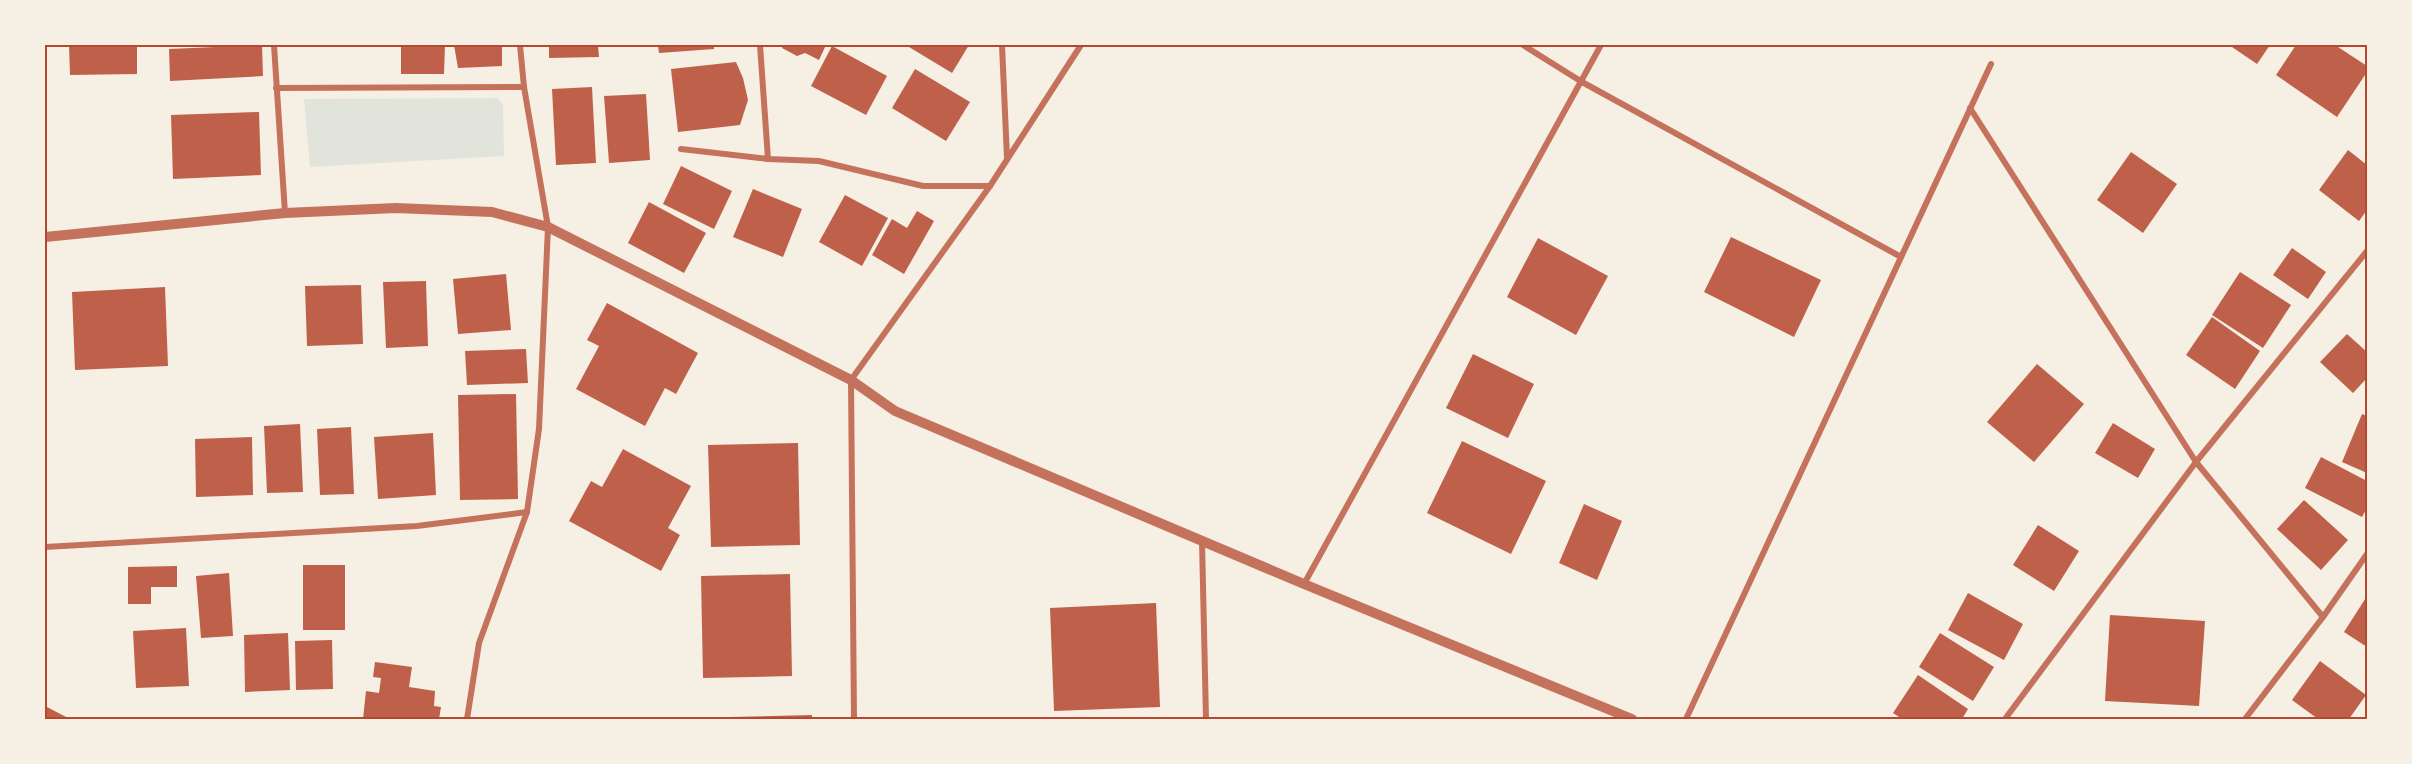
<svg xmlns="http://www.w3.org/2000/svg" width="2412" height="764" viewBox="0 0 2412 764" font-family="'DM Sans',sans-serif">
  <rect width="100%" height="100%" fill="#f6efe4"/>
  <path fill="#e2e4dc" d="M 498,98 L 503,105 L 504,156 L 310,167 L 304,99 Z"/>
  <g fill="#bf614a">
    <path d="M 69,45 L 137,45 L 137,74 L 70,75 Z"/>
    <path d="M 262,45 L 263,76 L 170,81 L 169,49 Z"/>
    <path d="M 401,45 L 445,45 L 444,74 L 401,74 Z"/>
    <path d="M 454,45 L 502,45 L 502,66 L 458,68 Z"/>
    <path d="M 549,45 L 598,45 L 599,57 L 549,58 Z"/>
    <path d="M 658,45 L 714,45 L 714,49 L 659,53 Z"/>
    <path d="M 783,45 L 826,45 L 819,60 L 805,53 L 797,56 L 782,48 Z"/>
    <path d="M 910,45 L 969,45 L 952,73 L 909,47 Z"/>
    <path d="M 2229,45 L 2270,45 L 2257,64 Z"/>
    <path d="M 2296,45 L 2335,45 L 2367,66 L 2367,72 L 2337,117 L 2276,75 Z"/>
    <path d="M 832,46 L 887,76 L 866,115 L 811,86 Z"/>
    <path d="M 736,62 L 743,78 L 748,100 L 740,125 L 678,132 L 671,69 Z"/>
    <path d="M 915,69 L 970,102 L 946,141 L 892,108 Z"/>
    <path d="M 592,87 L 596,163 L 556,165 L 552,89 Z"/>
    <path d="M 646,94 L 650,160 L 609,163 L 604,96 Z"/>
    <path d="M 259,112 L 261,175 L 173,179 L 171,115 Z"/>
    <path d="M 2348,150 L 2367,165 L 2367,210 L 2359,221 L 2319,190 Z"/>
    <path d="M 2131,152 L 2177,184 L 2143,233 L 2097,200 Z"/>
    <path d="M 681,166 L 732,191 L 714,229 L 663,204 Z"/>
    <path d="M 753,189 L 802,209 L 783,257 L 733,237 Z"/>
    <path d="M 845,195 L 888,218 L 862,266 L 819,242 Z"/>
    <path d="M 649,202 L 706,233 L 684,273 L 628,243 Z"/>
    <path d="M 917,211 L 934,221 L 904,274 L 872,255 L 892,219 L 907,228 Z"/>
    <path d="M 1731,237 L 1821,280 L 1794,337 L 1704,292 Z"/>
    <path d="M 1538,238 L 1608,276 L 1576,335 L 1507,297 Z"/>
    <path d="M 2292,248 L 2326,272 L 2308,299 L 2273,275 Z"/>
    <path d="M 2240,272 L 2291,305 L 2263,348 L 2212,315 Z"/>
    <path d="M 506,274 L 511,330 L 458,334 L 453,279 Z"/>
    <path d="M 426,281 L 428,346 L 386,348 L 383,282 Z"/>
    <path d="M 361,285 L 363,344 L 307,346 L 305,286 Z"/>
    <path d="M 165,287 L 168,366 L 75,370 L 72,292 Z"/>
    <path d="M 607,303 L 698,353 L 676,394 L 665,388 L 645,426 L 576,389 L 599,346 L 587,340 Z"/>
    <path d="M 2212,317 L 2260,351 L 2235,389 L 2186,355 Z"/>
    <path d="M 2347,334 L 2367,352 L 2367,378 L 2353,393 L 2320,362 Z"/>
    <path d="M 526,349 L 528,383 L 467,385 L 465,351 Z"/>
    <path d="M 1473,354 L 1534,384 L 1508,438 L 1446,408 Z"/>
    <path d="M 2037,364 L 2084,404 L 2034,462 L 1987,422 Z"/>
    <path d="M 516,394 L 518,499 L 460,500 L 458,395 Z"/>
    <path d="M 2362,414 L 2367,416 L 2367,473 L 2342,462 Z"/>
    <path d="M 2113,423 L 2155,449 L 2138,478 L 2095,453 Z"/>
    <path d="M 300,424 L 303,492 L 267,493 L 264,426 Z"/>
    <path d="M 351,427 L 354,494 L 320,495 L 317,429 Z"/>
    <path d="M 433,433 L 436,495 L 378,499 L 374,437 Z"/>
    <path d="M 252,437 L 253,495 L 196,497 L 195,439 Z"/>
    <path d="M 1462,441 L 1546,481 L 1511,554 L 1427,513 Z"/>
    <path d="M 798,443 L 800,545 L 711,547 L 708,445 Z"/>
    <path d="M 623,449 L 691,486 L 668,528 L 680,535 L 661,571 L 569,521 L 591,481 L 602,487 Z"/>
    <path d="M 2321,457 L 2367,481 L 2367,508 L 2362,517 L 2305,488 Z"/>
    <path d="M 2304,500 L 2348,540 L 2321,570 L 2277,529 Z"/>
    <path d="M 1584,504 L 1622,521 L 1597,580 L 1559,563 Z"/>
    <path d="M 2038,525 L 2079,551 L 2054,591 L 2013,565 Z"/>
    <rect x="303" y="565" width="42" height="65"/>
    <path d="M 177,566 L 177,587 L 151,587 L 151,604 L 128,604 L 128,567 Z"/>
    <path d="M 229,573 L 233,636 L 201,638 L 196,576 Z"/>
    <path d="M 790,574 L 792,676 L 703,678 L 701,576 Z"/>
    <path d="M 1968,593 L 2023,624 L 2004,660 L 1948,630 Z"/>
    <path d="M 2367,596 L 2367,647 L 2344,632 Z"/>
    <path d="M 1156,603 L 1160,707 L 1054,711 L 1050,608 Z"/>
    <path d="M 2110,615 L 2205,621 L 2199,706 L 2105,701 Z"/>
    <path d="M 186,628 L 189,686 L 136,688 L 133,631 Z"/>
    <path d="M 288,633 L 290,690 L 245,692 L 244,635 Z"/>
    <path d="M 1940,633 L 1994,667 L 1973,701 L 1919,667 Z"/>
    <path d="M 332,640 L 333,689 L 296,690 L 295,641 Z"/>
    <path d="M 2320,661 L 2366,695 L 2349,719 L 2318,719 L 2292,700 Z"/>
    <path d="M 375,662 L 412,667 L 409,687 L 435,691 L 434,706 L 441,707 L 439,719 L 363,719 L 366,691 L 379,693 L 381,678 L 373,677 Z"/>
    <path d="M 1918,675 L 1968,709 L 1962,719 L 1902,719 L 1893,713 Z"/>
    <path d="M 45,706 L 70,719 L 45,719 Z"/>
    <path d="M 812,715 L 812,719 L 730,719 L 730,717 Z"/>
  </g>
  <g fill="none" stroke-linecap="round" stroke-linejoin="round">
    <g stroke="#c5725c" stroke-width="6">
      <path d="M 274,45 L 285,213"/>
      <path d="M 760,45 L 768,159"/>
      <path d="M 1002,45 L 1007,158"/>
      <path d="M 1523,45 L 1582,82 L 1901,257"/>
      <path d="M 276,88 L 524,87"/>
      <path d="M 1970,108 L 2196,462 L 2323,617"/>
      <path d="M 681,149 L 768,159 L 819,161 L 923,186 L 990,186"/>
      <path d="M 1202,541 L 1206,719"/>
      <path d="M 45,547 L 417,526 L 527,512"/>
      <path d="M 1304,584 L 1601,45"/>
      <path d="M 467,719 L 479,643 L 527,512 L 539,429 L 548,227 L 524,87 L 520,45"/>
      <path d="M 854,719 L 851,380 L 990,186 L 1081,45"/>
      <path d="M 1686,719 L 1991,64"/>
      <path d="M 2005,719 L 2196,462 L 2367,251"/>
      <path d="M 2245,719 L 2323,617 L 2367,554"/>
    </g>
    <path stroke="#c5725c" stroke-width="10" d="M 45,237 L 285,213 L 396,208 L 492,212 L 548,227 L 851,380 L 895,411 L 1304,584 L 1632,719"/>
  </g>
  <rect width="2412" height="764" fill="none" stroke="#f6efe4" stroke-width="93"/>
  <rect x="46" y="46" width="2320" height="672" fill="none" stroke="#b5482f" stroke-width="2"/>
</svg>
